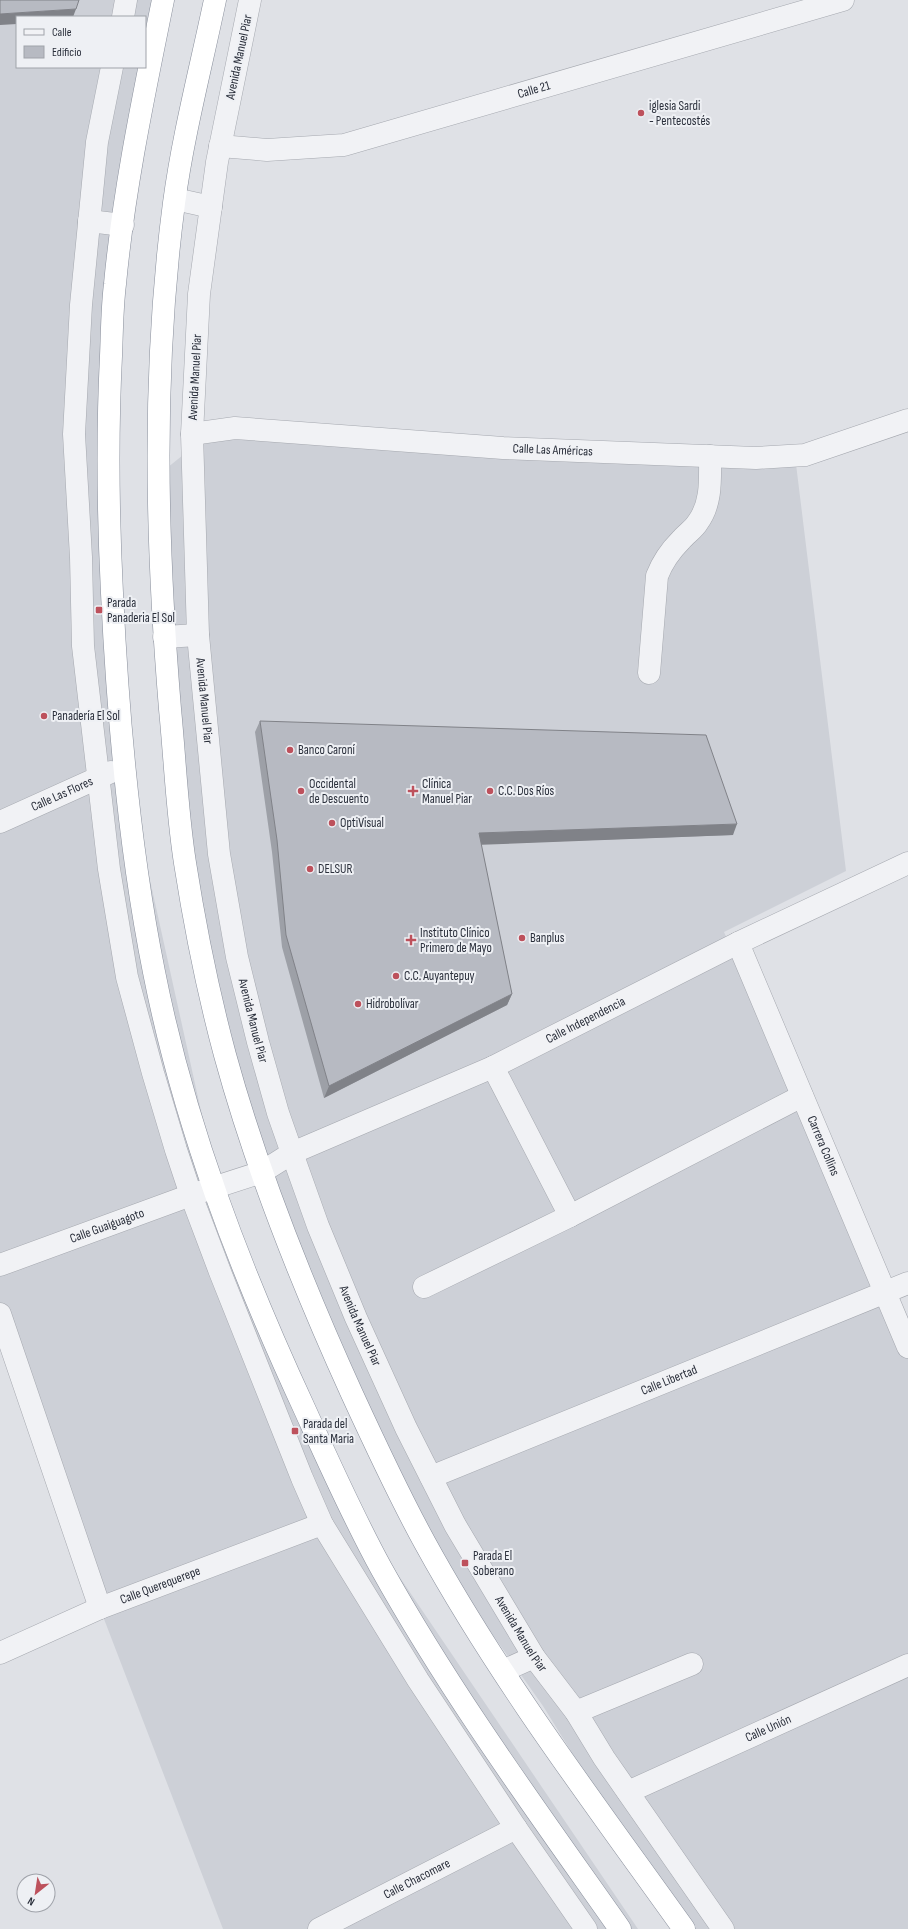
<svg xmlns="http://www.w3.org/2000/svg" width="908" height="1929" viewBox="0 0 908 1929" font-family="'Sofia Sans Condensed',sans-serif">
  <rect width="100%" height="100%" fill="#dfe1e6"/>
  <g fill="#cdd0d7" fill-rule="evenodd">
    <path d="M 0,0 L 159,0 L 111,361 L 125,767 L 209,1147 L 214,1188 L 346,1498 L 638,1929 L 223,1929 L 0,1348 ZM 17,17 L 145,17 L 145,67 L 17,67 Z"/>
    <path d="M 232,433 L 796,464 L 846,871 L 724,932 L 908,1354 L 908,1929 L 689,1929 L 603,1803 L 543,1706 L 389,1488 L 230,1073 L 182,814 L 157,476 L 193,447 Z"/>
  </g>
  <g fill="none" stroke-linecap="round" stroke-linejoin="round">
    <defs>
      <g id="minor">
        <path id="s1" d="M 250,0 L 217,162 L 199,294 L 192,434 L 198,635 L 219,854 L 237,957 L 258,1042 L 278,1113 L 292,1153 L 318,1226 L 356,1318 L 406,1428 L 455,1525 L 534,1657 L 576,1712 L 604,1758 L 723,1929"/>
        <path d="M 123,17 L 126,0"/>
        <path d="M 112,67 L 97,142 L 81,305 L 74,434 L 81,557 L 83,646 L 109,869 L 127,977 L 153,1073 L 176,1150 L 191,1195 L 220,1272 L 302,1478 L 322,1524 L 418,1680 L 516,1828 L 586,1929"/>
        <path id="s2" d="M 220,146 L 267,150 L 344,145 L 843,0"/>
        <path d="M 175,199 L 211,207"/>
        <path d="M 89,221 L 123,225"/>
        <path id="s3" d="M 192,434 L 235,428 L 503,448 L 756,458 L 805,455 L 908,420"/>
        <path d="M 164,637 L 198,635"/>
        <path d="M 649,673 L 657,576 C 662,563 671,550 681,540 C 686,534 694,529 698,522 C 712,503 710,479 710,456"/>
        <path id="s4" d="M 0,822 L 111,772"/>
        <path id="s5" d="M 738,943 L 908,1347"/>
        <path d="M 493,1067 L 570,1216 L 802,1096"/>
        <path id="s6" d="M 0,1265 L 191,1195 L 262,1172 L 292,1153 L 493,1067 L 738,943 L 908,863"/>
        <path d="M 424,1287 L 570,1216"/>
        <path d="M 0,1314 L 100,1608"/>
        <path id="s7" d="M 431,1477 L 908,1283"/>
        <path id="s8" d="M 0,1653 L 100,1608 L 322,1524"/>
        <path d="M 503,1671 L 534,1657"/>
        <path d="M 576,1712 L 692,1664"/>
        <path id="s9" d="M 628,1792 L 908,1665"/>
        <path id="s10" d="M 319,1929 L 516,1828"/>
      </g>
      <g id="highway">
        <path d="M 163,0 C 144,94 124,188 115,284 C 112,308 112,333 111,356 C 107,436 108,514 112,593 C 118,720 129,848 154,972 C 184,1124 240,1270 305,1410 C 329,1463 353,1517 381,1568 C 451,1694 537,1811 620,1929"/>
        <path d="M 215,0 C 201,67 183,135 174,203 C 152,371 156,540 170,709 C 175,760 177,812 185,863 C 195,927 208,992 225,1055 C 257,1172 302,1284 352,1394 C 375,1444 398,1494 425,1543 C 499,1678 594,1803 684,1929"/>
      </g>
    </defs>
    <use href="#minor" stroke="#a5a8af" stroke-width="23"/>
    <use href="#highway" stroke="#888e9b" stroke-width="23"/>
    <use href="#minor" stroke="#f1f2f5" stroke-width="22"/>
    <use href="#highway" stroke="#fff" stroke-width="22"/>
  </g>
  <path fill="#9da0a7" d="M 260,721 L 733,835 L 481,844 L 512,994 L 507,1005 L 324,1098 L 282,947 L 272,852 L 255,732 Z"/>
  <g fill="#808288">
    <path d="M 76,9 L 73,17 L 17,17 L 17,24 L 0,25 L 0,14 Z"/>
    <path d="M 737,824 L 733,835 L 475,845 L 479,833 Z"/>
    <path d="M 512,994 L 507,1005 L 324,1098 L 329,1086 Z"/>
  </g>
  <g fill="#b7bac2" stroke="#808288">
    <path d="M 0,0 L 79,0 L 76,9 L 0,14 Z"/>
    <path d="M 260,721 L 706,735 L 737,824 L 479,833 L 512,994 L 329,1086 L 286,935 L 277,840 Z"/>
  </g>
  <g fill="#bd515c" stroke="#eef0f4" stroke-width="1.5">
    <circle cx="641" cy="113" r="4"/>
    <rect x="95" y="606" width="8" height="8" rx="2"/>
    <circle cx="44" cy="716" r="4"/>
    <circle cx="290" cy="750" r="4"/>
    <circle cx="301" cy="791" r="4"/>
    <path d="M411 785h4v4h4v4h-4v4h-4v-4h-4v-4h4z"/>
    <circle cx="490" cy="791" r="4"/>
    <circle cx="332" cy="823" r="4"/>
    <circle cx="310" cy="869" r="4"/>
    <circle cx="522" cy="938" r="4"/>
    <path d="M409 934h4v4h4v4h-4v4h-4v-4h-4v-4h4z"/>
    <circle cx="396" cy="976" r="4"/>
    <circle cx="358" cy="1004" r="4"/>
    <rect x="291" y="1427" width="8" height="8" rx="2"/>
    <rect x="461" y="1559" width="8" height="8" rx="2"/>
  </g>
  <g text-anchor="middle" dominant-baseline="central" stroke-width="4" stroke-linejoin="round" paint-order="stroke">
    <g font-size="13" fill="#2a2f3b" stroke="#eef0f4">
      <text transform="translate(239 57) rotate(-78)">Avenida Manuel Piar</text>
      <text stroke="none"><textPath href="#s2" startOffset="322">Calle 21</textPath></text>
      <text transform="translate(195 377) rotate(-87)">Avenida Manuel Piar</text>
      <text stroke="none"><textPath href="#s3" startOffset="362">Calle Las Américas</textPath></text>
      <text stroke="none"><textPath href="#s1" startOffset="706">Avenida Manuel Piar</textPath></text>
      <text stroke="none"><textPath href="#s4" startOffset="68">Calle Las Flores</textPath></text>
      <text stroke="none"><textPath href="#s6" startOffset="636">Calle Independencia</textPath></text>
      <text stroke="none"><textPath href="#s1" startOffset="1030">Avenida Manuel Piar</textPath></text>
      <text stroke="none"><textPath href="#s5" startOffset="220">Carrera Collins</textPath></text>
      <text stroke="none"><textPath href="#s6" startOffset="114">Calle Guaiguagoto</textPath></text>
      <text stroke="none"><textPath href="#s1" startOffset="1354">Avenida Manuel Piar</textPath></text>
      <text stroke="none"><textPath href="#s7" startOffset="257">Calle Libertad</textPath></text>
      <text stroke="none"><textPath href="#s8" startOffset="174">Calle Querequerepe</textPath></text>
      <text stroke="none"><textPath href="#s1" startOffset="1702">Avenida Manuel Piar</textPath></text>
      <text stroke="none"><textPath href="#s9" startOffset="154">Calle Unión</textPath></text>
      <text stroke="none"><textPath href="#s10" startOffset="110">Calle Chacomare</textPath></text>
    </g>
    <g font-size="13" fill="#2a2f3b" stroke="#eef0f4" text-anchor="start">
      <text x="649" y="106">iglesia Sardi<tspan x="649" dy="15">- Pentecostés</tspan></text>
      <text x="107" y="603">Parada<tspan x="107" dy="15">Panaderia El Sol</tspan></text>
      <text x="52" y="716">Panadería El Sol</text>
      <text x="298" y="750">Banco Caroní</text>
      <text x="309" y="784">Occidental<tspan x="309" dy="15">de Descuento</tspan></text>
      <text x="422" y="784">Clínica<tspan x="422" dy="15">Manuel Piar</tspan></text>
      <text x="498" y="791">C.C. Dos Ríos</text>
      <text x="340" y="823">OptiVisual</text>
      <text x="318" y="869">DELSUR</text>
      <text x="420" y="933">Instituto Clínico<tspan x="420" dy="15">Primero de Mayo</tspan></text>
      <text x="530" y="938">Banplus</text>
      <text x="404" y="976">C.C. Auyantepuy</text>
      <text x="366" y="1004">Hidrobolívar</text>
      <text x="303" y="1424">Parada del<tspan x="303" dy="15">Santa Maria</tspan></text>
      <text x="473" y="1556">Parada El<tspan x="473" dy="15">Soberano</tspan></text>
    </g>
  </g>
  <rect x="16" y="16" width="130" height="52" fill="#eef0f4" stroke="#a0a3aa"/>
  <rect x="24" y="29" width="20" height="6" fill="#f1f2f5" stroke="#a0a3aa"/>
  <text x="52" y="36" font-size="12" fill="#2a2f3b">Calle</text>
  <rect x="24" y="46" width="20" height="12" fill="#b7bac2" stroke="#a0a3aa"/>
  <text x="52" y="56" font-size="12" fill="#2a2f3b">Edificio</text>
  <g transform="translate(36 1893) rotate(210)"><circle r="19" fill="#eef0f4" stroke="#a0a3aa"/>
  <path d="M0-3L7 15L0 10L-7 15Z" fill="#bd515c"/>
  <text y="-6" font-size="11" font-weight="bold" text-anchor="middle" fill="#2a2f3b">N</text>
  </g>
</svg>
